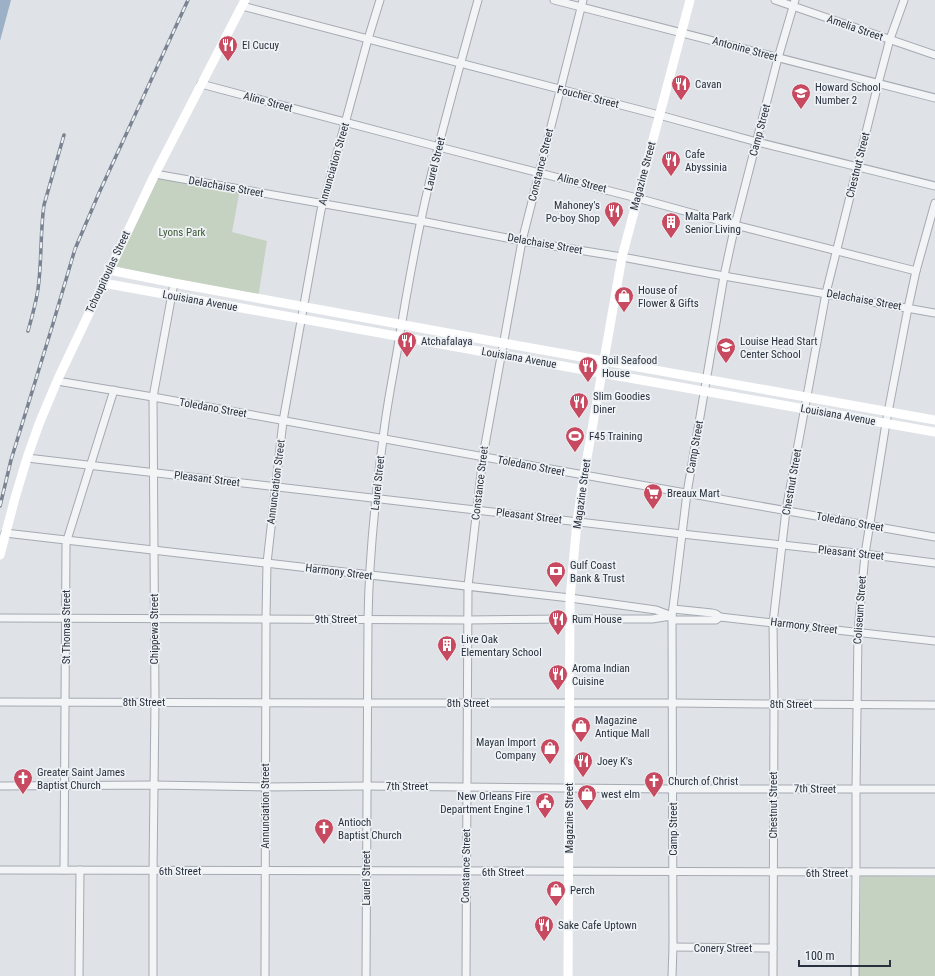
<svg xmlns="http://www.w3.org/2000/svg" width="935" height="976" viewBox="0 0 935 976" font-family="'Roboto Condensed',sans-serif">
  <rect width="100%" height="100%" fill="#dfe3e8"/>
  <g fill="#c5d1c1">
    <path d="M 155,174 L 240,189 L 232,232 L 267,241 L 258,298 L 109,270 Z"/>
    <path d="M 861,876 L 935,877 L 935,976 L 859,976 Z"/>
  </g>
  <path fill="#9cb1c6" d="M 0,0 L 11,0 L 0,41 Z"/>
  <g fill="none" stroke-linecap="round" stroke-linejoin="round">
    <defs>
      <g id="street">
        <path d="M 554,0 L 935,98"/>
        <path d="M 775,0 L 935,55"/>
        <path d="M 242,6 L 659,115 L 757,142 L 935,186"/>
        <path d="M 201,84 L 439,147 L 637,198 L 735,225 L 916,271"/>
        <path d="M 155,174 L 421,221 L 522,241 L 622,257 L 724,276 L 935,313"/>
        <path d="M 57,381 L 153,397 L 584,475 L 935,537"/>
        <path d="M 27,458 L 682,534 L 865,554 L 935,563"/>
        <path d="M 5,533 L 570,598 L 656,610 L 672,616"/>
        <path d="M 673,609 L 712,613 L 716,614 L 720,617"/>
        <path d="M 0,618 L 467,620 L 570,619 L 652,619 L 671,616"/>
        <path d="M 672,620 L 716,620 L 720,617 L 935,641"/>
        <path d="M 0,702 L 367,703 L 673,703 L 774,704 L 935,705"/>
        <path d="M 0,786 L 154,785 L 265,787 L 367,786 L 673,789 L 935,789"/>
        <path d="M 0,870 L 935,872"/>
        <path d="M 64,870 L 66,545 L 67,540 L 114,390"/>
        <path d="M 673,947 L 773,948"/>
        <path d="M 79,976 L 80,870"/>
        <path d="M 153,976 L 153,871 L 155,702 L 153,397 L 174,283"/>
        <path d="M 265,976 L 266,618 L 267,563 L 283,421 L 321,210 L 325,197 L 368,39 L 380,0"/>
        <path d="M 366,976 L 368,619 C 369,559 375,499 383,439 C 386,410 392,381 397,352 C 406,296 416,239 429,184 C 444,122 461,61 478,0"/>
        <path d="M 466,976 L 468,586 L 483,456 L 522,241 L 583,0"/>
        <path d="M 672,976 L 673,947 L 672,616 L 687,493 L 724,276 L 735,225 L 778,58 L 795,0"/>
        <path d="M 773,976 L 774,704 L 773,623 L 786,510 L 826,293 L 878,84 L 890,39 L 904,0"/>
        <path d="M 855,976 L 856,872 L 856,789 L 858,632 L 865,554 L 886,423 L 908,308 L 916,271 L 935,203"/>
      </g>
    </defs>
    <use href="#street" stroke="#a5aab2" stroke-width="9"/>
    <use href="#street" stroke="#f2f4f6" stroke-width="7"/>
    <g stroke="#fff" stroke-width="9">
      <path d="M 109,270 L 174,283 L 503,343 L 935,420"/>
      <path d="M 103,283 L 601,373 L 935,432"/>
      <path d="M 0,555 L 15,498 L 27,458 L 39,424 L 57,381 L 155,174 L 245,0"/>
      <path d="M 568,976 L 570,598 L 577,522 L 584,475 L 622,257 L 690,0"/>
    </g>
    <defs>
      <g id="rail">
        <path d="M 28,331 C 32,317 36,303 38,289 C 42,261 40,233 44,205 L 64,135"/>
        <path d="M 0,506 L 11,460 L 52,327 L 75,249 L 99,193 L 188,0"/>
      </g>
    </defs>
    <use href="#rail" stroke="#7a8391" stroke-width="3.5"/>
    <use href="#rail" stroke="#eff2f5" stroke-width="2" stroke-dasharray="6" stroke-linecap="butt"/>
  </g>
  <defs>
    <symbol id="restaurant-pin" viewBox="-11 -11 22 30"><path d="M0 17L-7.5 6A9.5 9.5 0 1 1 7.5 6Z" fill="#c74a60" stroke="#eff2f5"/><path d="M-5-6h1v4h1v-4h1v4h1v-4h1v5L-1.5 .5V6h-2V.5L-5-1ZM5-6V6H3V1.5H1.5Q1.5-4 5-6Z" fill="#fff"/></symbol>
    <symbol id="school-pin" viewBox="-11 -11 22 30"><path d="M0 17L-7.5 6A9.5 9.5 0 1 1 7.5 6Z" fill="#c74a60" stroke="#eff2f5"/><path d="M0-5L7-2L0 1L-7-2ZM-4 1L0 2.5L4 1V4Q0 6-4 4Z" fill="#fff"/></symbol>
    <symbol id="building-pin" viewBox="-11 -11 22 30"><path d="M0 17L-7.5 6A9.5 9.5 0 1 1 7.5 6Z" fill="#c74a60" stroke="#eff2f5"/><path d="M-4-6H4V6H1V3H-1V6H-4ZM-2.5-4.3h1.7v1.8h-1.7ZM.8-4.3h1.7v1.8H.8ZM-2.5-1h1.7V.8h-1.7ZM.8-1h1.7V.8H.8Z" fill="#fff"/></symbol>
    <symbol id="shop-pin" viewBox="-11 -11 22 30"><path d="M0 17L-7.5 6A9.5 9.5 0 1 1 7.5 6Z" fill="#c74a60" stroke="#eff2f5"/><path d="M-5-2.5h2.3a2.7 3.5 0 0 1 5.4 0H5L5.5 6h-11ZM-1.5-2.5h3a1.5 2.3 0 0 0-3 0Z" fill="#fff"/></symbol>
    <symbol id="stadium-pin" viewBox="-11 -11 22 30"><path d="M0 17L-7.5 6A9.5 9.5 0 1 1 7.5 6Z" fill="#c74a60" stroke="#eff2f5"/><path d="M0-5a6.5 5 0 1 0 0 10a6.5 5 0 1 0 0-10ZM-3.5-1.8h7v3.6h-7Z" fill="#fff"/></symbol>
    <symbol id="supermarket-pin" viewBox="-11 -11 22 30"><path d="M0 17L-7.5 6A9.5 9.5 0 1 1 7.5 6Z" fill="#c74a60" stroke="#eff2f5"/><path d="M-6-5.5h2.5l.6 2H6L4.5 2H-2.5L-4.4-4H-6ZM-1.5 3.2a1.3 1.3 0 1 0 .1 0ZM3 3.2a1.3 1.3 0 1 0 .1 0Z" fill="#fff"/></symbol>
    <symbol id="bank-pin" viewBox="-11 -11 22 30"><path d="M0 17L-7.5 6A9.5 9.5 0 1 1 7.5 6Z" fill="#c74a60" stroke="#eff2f5"/><path d="M-6-4H6V4H-6ZM0-2.3a2.3 2.3 0 1 0 0 4.6a2.3 2.3 0 1 0 0-4.6Z" fill="#fff"/></symbol>
    <symbol id="church-pin" viewBox="-11 -11 22 30"><path d="M0 17L-7.5 6A9.5 9.5 0 1 1 7.5 6Z" fill="#c74a60" stroke="#eff2f5"/><path d="M-1.2-6h2.4v3.5h3.3v2.4h-3.3V6h-2.4V-.1h-3.3v-2.4h3.3Z" fill="#fff"/></symbol>
    <symbol id="civic-pin" viewBox="-11 -11 22 30"><path d="M0 17L-7.5 6A9.5 9.5 0 1 1 7.5 6Z" fill="#c74a60" stroke="#eff2f5"/><path d="M-.6-6.5H3V-4.5H.6V-3L4-1V1h2V6H-6V1h2V-1L-.6-3ZM-1.2 2.5V6h2.4V2.5Z" fill="#fff"/></symbol>
  </defs>
  <g fill-rule="evenodd">
    <use href="#restaurant-pin" x="217" y="34" width="22" height="30"/>
    <use href="#restaurant-pin" x="670" y="73" width="22" height="30"/>
    <use href="#school-pin" x="790" y="82" width="22" height="30"/>
    <use href="#restaurant-pin" x="660" y="149" width="22" height="30"/>
    <use href="#restaurant-pin" x="603" y="200" width="22" height="30"/>
    <use href="#building-pin" x="660" y="211" width="22" height="30"/>
    <use href="#shop-pin" x="613" y="285" width="22" height="30"/>
    <use href="#restaurant-pin" x="396" y="330" width="22" height="30"/>
    <use href="#school-pin" x="715" y="336" width="22" height="30"/>
    <use href="#restaurant-pin" x="577" y="355" width="22" height="30"/>
    <use href="#restaurant-pin" x="568" y="391" width="22" height="30"/>
    <use href="#stadium-pin" x="564" y="425" width="22" height="30"/>
    <use href="#supermarket-pin" x="642" y="482" width="22" height="30"/>
    <use href="#bank-pin" x="545" y="560" width="22" height="30"/>
    <use href="#restaurant-pin" x="547" y="608" width="22" height="30"/>
    <use href="#building-pin" x="436" y="634" width="22" height="30"/>
    <use href="#restaurant-pin" x="547" y="663" width="22" height="30"/>
    <use href="#shop-pin" x="570" y="715" width="22" height="30"/>
    <use href="#shop-pin" x="539" y="737" width="22" height="30"/>
    <use href="#restaurant-pin" x="572" y="750" width="22" height="30"/>
    <use href="#church-pin" x="12" y="767" width="22" height="30"/>
    <use href="#church-pin" x="643" y="770" width="22" height="30"/>
    <use href="#shop-pin" x="576" y="783" width="22" height="30"/>
    <use href="#civic-pin" x="534" y="791" width="22" height="30"/>
    <use href="#church-pin" x="313" y="817" width="22" height="30"/>
    <use href="#shop-pin" x="545" y="879" width="22" height="30"/>
    <use href="#restaurant-pin" x="533" y="914" width="22" height="30"/>
  </g>
  <g text-anchor="middle" dominant-baseline="central" stroke-width="3.5" stroke-linejoin="round" paint-order="stroke">
    <g font-size="11" fill="#29313e" stroke="#eff2f5">
      <text transform="translate(855 28) rotate(19)">Amelia Street</text>
      <text transform="translate(745 49) rotate(15)">Antonine Street</text>
      <text transform="translate(588 97) rotate(14)">Foucher Street</text>
      <text transform="translate(268 102) rotate(15)">Aline Street</text>
      <text transform="translate(760 130) rotate(-75)">Camp Street</text>
      <text transform="translate(334 164) rotate(-74)">Annunciation Street</text>
      <text transform="translate(435 164) rotate(-76)">Laurel Street</text>
      <text transform="translate(541 165) rotate(-76)">Constance Street</text>
      <text transform="translate(858 165) rotate(-76)">Chestnut Street</text>
      <text transform="translate(643 176) rotate(-75)">Magazine Street</text>
      <text transform="translate(582 183) rotate(14)">Aline Street</text>
      <text transform="translate(226 187) rotate(10)">Delachaise Street</text>
      <text transform="translate(545 244) rotate(10)">Delachaise Street</text>
      <text transform="translate(108 272) rotate(-65)">Tchoupitoulas Street</text>
      <text transform="translate(864 300) rotate(10)">Delachaise Street</text>
      <text transform="translate(200 301) rotate(10)">Louisiana Avenue</text>
      <text transform="translate(519 358) rotate(10)">Louisiana Avenue</text>
      <text transform="translate(213 408) rotate(10)">Toledano Street</text>
      <text transform="translate(838 415) rotate(10)">Louisiana Avenue</text>
      <text transform="translate(695 447) rotate(-80)">Camp Street</text>
      <text transform="translate(531 466) rotate(11)">Toledano Street</text>
      <text transform="translate(207 479) rotate(7)">Pleasant Street</text>
      <text transform="translate(276 482) rotate(-83)">Annunciation Street</text>
      <text transform="translate(792 482) rotate(-80)">Chestnut Street</text>
      <text transform="translate(378 483) rotate(-84)">Laurel Street</text>
      <text transform="translate(480 483) rotate(-83)">Constance Street</text>
      <text transform="translate(582 494) rotate(-82)">Magazine Street</text>
      <text transform="translate(529 516) rotate(7)">Pleasant Street</text>
      <text transform="translate(850 522) rotate(10)">Toledano Street</text>
      <text transform="translate(851 553) rotate(6)">Pleasant Street</text>
      <text transform="translate(339 572) rotate(7)">Harmony Street</text>
      <text transform="translate(860 610) rotate(-86)">Coliseum Street</text>
      <text x="336" y="619">9th Street</text>
      <text transform="translate(804 626) rotate(7)">Harmony Street</text>
      <text transform="translate(66 627) rotate(-90)">St Thomas Street</text>
      <text transform="translate(154 629) rotate(-90)">Chippewa Street</text>
      <text x="144" y="702">8th Street</text>
      <text x="468" y="703">8th Street</text>
      <text x="791" y="704">8th Street</text>
      <text x="407" y="786">7th Street</text>
      <text transform="translate(815 789) rotate(1)">7th Street</text>
      <text transform="translate(773 805) rotate(-90)">Chestnut Street</text>
      <text transform="translate(265 806) rotate(-90)">Annunciation Street</text>
      <text transform="translate(569 818) rotate(-90)">Magazine Street</text>
      <text transform="translate(673 829) rotate(-90)">Camp Street</text>
      <text transform="translate(466 866) rotate(-89)">Constance Street</text>
      <text x="180" y="871">6th Street</text>
      <text x="503" y="872">6th Street</text>
      <text x="827" y="873">6th Street</text>
      <text transform="translate(366 878) rotate(-90)">Laurel Street</text>
      <text x="723" y="948">Conery Street</text>
    </g>
    <g font-size="11" fill="#29313e" stroke="#eff2f5" text-anchor="start">
      <text x="242" y="45">El Cucuy</text>
      <text x="695" y="84">Cavan</text>
      <text x="815" y="87">Howard School<tspan x="815" dy="13">Number 2</tspan></text>
      <text x="685" y="154">Cafe<tspan x="685" dy="13">Abyssinia</tspan></text>
      <text x="600" y="205" text-anchor="end">Mahoney's<tspan x="600" dy="13">Po-boy Shop</tspan></text>
      <text x="685" y="216">Malta Park<tspan x="685" dy="13">Senior Living</tspan></text>
      <text x="638" y="290">House of<tspan x="638" dy="13">Flower &amp; Gifts</tspan></text>
      <text x="421" y="341">Atchafalaya</text>
      <text x="740" y="341">Louise Head Start<tspan x="740" dy="13">Center School</tspan></text>
      <text x="602" y="360">Boil Seafood<tspan x="602" dy="13">House</tspan></text>
      <text x="593" y="396">Slim Goodies<tspan x="593" dy="13">Diner</tspan></text>
      <text x="589" y="436">F45 Training</text>
      <text x="667" y="493">Breaux Mart</text>
      <text x="570" y="565">Gulf Coast<tspan x="570" dy="13">Bank &amp; Trust</tspan></text>
      <text x="572" y="619">Rum House</text>
      <text x="461" y="639">Live Oak<tspan x="461" dy="13">Elementary School</tspan></text>
      <text x="572" y="668">Aroma Indian<tspan x="572" dy="13">Cuisine</tspan></text>
      <text x="595" y="720">Magazine<tspan x="595" dy="13">Antique Mall</tspan></text>
      <text x="536" y="742" text-anchor="end">Mayan Import<tspan x="536" dy="13">Company</tspan></text>
      <text x="597" y="761">Joey K's</text>
      <text x="37" y="772">Greater Saint James<tspan x="37" dy="13">Baptist Church</tspan></text>
      <text x="668" y="781">Church of Christ</text>
      <text x="601" y="794">west elm</text>
      <text x="531" y="796" text-anchor="end">New Orleans Fire<tspan x="531" dy="13">Department Engine 1</tspan></text>
      <text x="338" y="822">Antioch<tspan x="338" dy="13">Baptist Church</tspan></text>
      <text x="570" y="890">Perch</text>
      <text x="558" y="925">Sake Cafe Uptown</text>
    </g>
    <g font-size="11" fill="#3e5937" stroke="#eff2f5">
      <text x="182" y="232">Lyons Park</text>
    </g>
  </g>
  <path d="M799 960v6h91v-6" fill="none" stroke="#29313e" stroke-width="2"/>
  <text x="805" y="960" font-size="12" fill="#29313e" stroke="#eff2f5" stroke-width="3" paint-order="stroke">100 m</text>
</svg>
